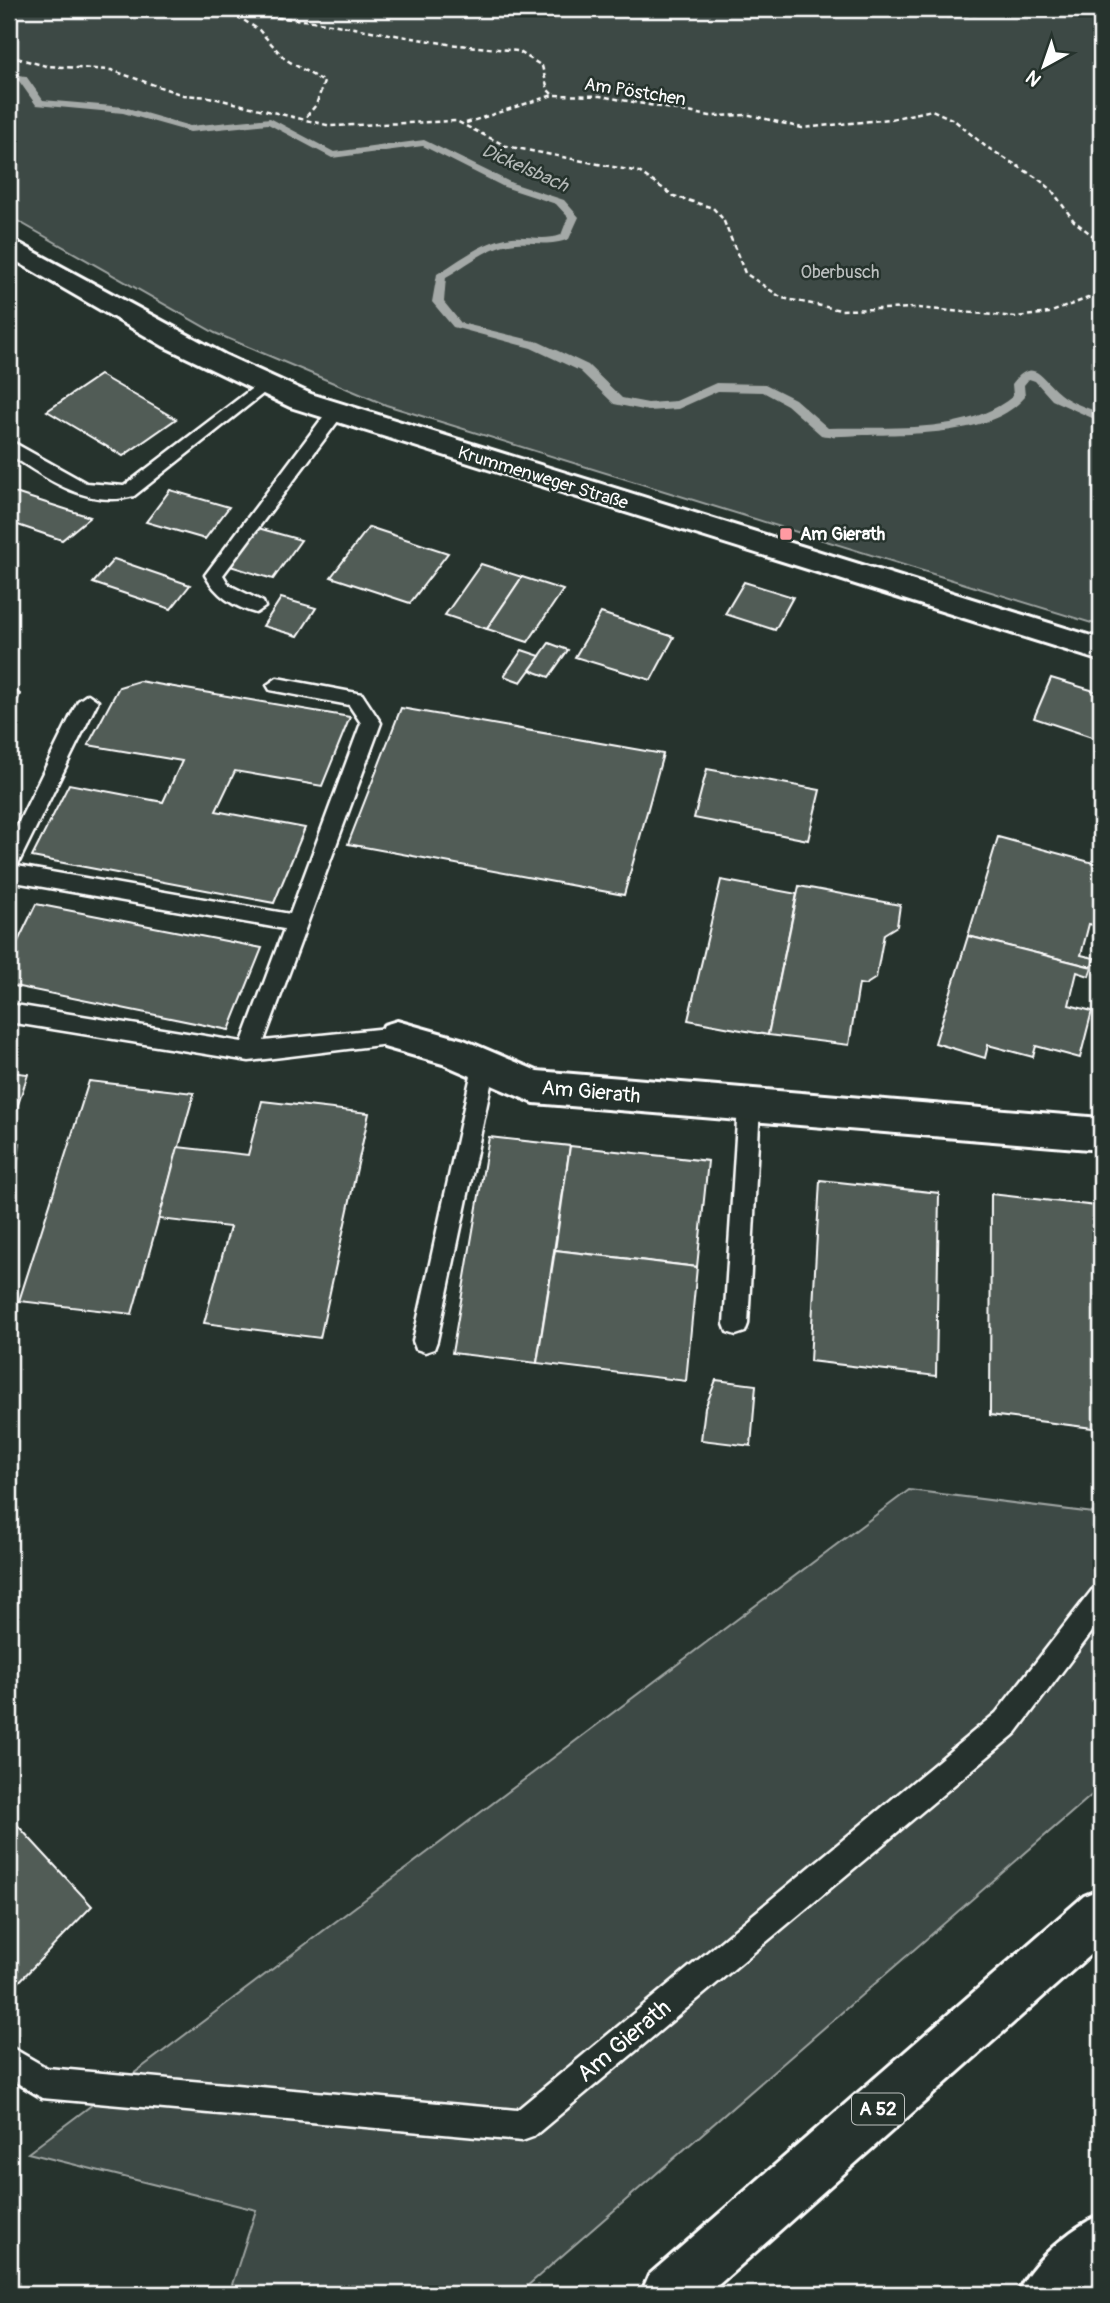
<svg xmlns="http://www.w3.org/2000/svg" width="1110" height="2303" viewBox="0 0 1110 2303" font-family="Pangolin,sans-serif">
  <rect width="100%" height="100%" fill="#26332d"/>
  <filter id="ink" filterUnits="userSpaceOnUse"><feTurbulence type="fractalNoise" baseFrequency=".0143" numOctaves="2"/><feDisplacementMap in="SourceGraphic" scale="14" xChannelSelector="R" yChannelSelector="G"/><feConvolveMatrix kernelMatrix="1 2 1 2 8 2 1 2 1" color-interpolation-filters="sRGB"/></filter>
  <g filter="url(#ink)">
    <g fill="#3e4944" stroke="#9ea4a2" stroke-width="2">
      <path d="M 9,9 L 1101,9 L 1101,626 L 386,405 L 215,333 L 9,216 Z"/>
      <path d="M 909,1490 L 1101,1514 L 1101,1787 L 518,2294 L 229,2294 L 256,2210 L 28,2153 Z"/>
    </g>
    <g fill="none" stroke-linecap="round" stroke-linejoin="round">
      <path fill="#a4a9a7" fill-rule="evenodd" d="M 9,74 L 26,76 L 43,100 L 124,107 L 190,126 L 270,118 L 334,152 L 424,140 L 512,183 L 564,200 L 579,217 L 569,239 C 546,248 531,240 509,244 C 486,248 466,266 446,277 L 444,302 L 461,323 L 539,342 L 588,365 L 622,398 L 648,403 L 676,401 L 716,383 L 765,384 L 795,399 L 828,428 C 887,426 965,436 1013,396 L 1012,384 C 1034,355 1042,380 1060,394 C 1071,403 1088,408 1101,413 L 1101,422 L 1052,400 L 1035,381 L 1029,379 L 1024,385 L 1025,397 C 992,436 912,434 864,435 C 850,435 834,438 821,435 L 787,405 L 763,392 L 718,391 L 678,409 L 648,411 L 614,404 L 580,371 L 531,348 L 453,327 L 432,302 L 437,274 C 459,261 480,243 506,238 C 525,234 542,242 561,235 L 568,217 L 556,204 L 504,187 L 423,146 L 332,158 L 268,124 L 190,132 L 123,113 L 36,105 L 19,81 L 9,80 Z"/>
    </g>
    <g fill="#515c57" stroke="#fff" stroke-width="2">
      <path d="M 100,375 L 176,419 L 123,456 L 47,411 Z"/>
      <path d="M 170,490 L 229,507 L 205,539 L 146,522 Z"/>
      <path d="M 9,491 L 90,517 L 62,540 L 9,522 Z"/>
      <path d="M 369,527 L 448,553 L 410,603 L 331,577 Z"/>
      <path d="M 258,528 L 301,540 L 273,579 L 230,566 Z"/>
      <path d="M 114,559 L 190,585 L 171,609 L 93,583 Z"/>
      <path d="M 481,564 L 522,577 L 487,629 L 445,615 Z"/>
      <path d="M 522,577 L 563,590 L 528,642 L 487,629 Z"/>
      <path d="M 744,582 L 793,597 L 775,630 L 725,614 Z"/>
      <path d="M 281,598 L 316,608 L 298,636 L 263,626 Z"/>
      <path d="M 601,613 L 674,637 L 651,680 L 575,657 Z"/>
      <path d="M 549,643 L 568,650 L 549,677 L 530,670 Z"/>
      <path d="M 522,650 L 540,656 L 521,682 L 504,676 Z"/>
      <path d="M 1051,678 L 1101,693 L 1101,740 L 1034,718 Z"/>
      <path d="M 139,681 L 350,717 L 322,786 L 235,771 L 216,811 L 305,828 L 274,903 L 32,857 L 69,784 L 163,802 L 182,761 L 88,745 L 119,687 Z"/>
      <path d="M 9,685 L 20,694 L 12,715 L 9,715 Z"/>
      <path d="M 401,708 L 663,754 L 624,895 L 348,844 Z"/>
      <path d="M 707,769 L 820,790 L 808,840 L 694,818 Z"/>
      <path d="M 998,837 L 1101,865 L 1101,927 L 1089,924 L 1081,955 L 1094,958 L 1092,967 L 968,936 Z"/>
      <path d="M 721,880 L 797,894 L 768,1035 L 688,1020 Z"/>
      <path d="M 799,886 L 900,905 L 897,926 L 884,934 L 876,978 L 865,985 L 859,984 L 849,1045 L 768,1035 Z"/>
      <path d="M 36,904 L 262,948 L 229,1030 L 9,985 L 9,960 Z"/>
      <path d="M 968,936 L 1092,967 L 1089,976 L 1077,972 L 1069,1005 L 1092,1011 L 1080,1058 L 1036,1046 L 1033,1057 L 988,1045 L 985,1058 L 935,1043 Z"/>
      <path d="M 9,1072 L 28,1074 L 9,1132 Z"/>
      <path d="M 89,1081 L 194,1093 L 132,1314 L 19,1301 Z"/>
      <path d="M 262,1101 L 369,1113 L 320,1338 L 204,1323 L 230,1227 L 159,1219 L 178,1147 L 248,1155 Z"/>
      <path d="M 489,1137 L 570,1146 L 537,1363 L 452,1353 Z"/>
      <path d="M 20,1143 L 15,1188 L 9,1188 L 9,1144 Z"/>
      <path d="M 570,1146 L 708,1161 L 697,1267 L 555,1250 Z"/>
      <path d="M 820,1180 L 939,1193 L 936,1376 L 810,1361 Z"/>
      <path d="M 991,1194 L 1096,1206 L 1101,1429 L 990,1415 Z"/>
      <path d="M 555,1250 L 697,1267 L 686,1381 L 537,1363 Z"/>
      <path d="M 716,1380 L 756,1385 L 751,1446 L 701,1440 L 705,1408 Z"/>
      <path d="M 9,1816 L 92,1906 L 13,1988 L 9,1984 Z"/>
    </g>
    <g fill="none" stroke-linecap="round" stroke-linejoin="round">
      <defs>
        <g id="lane">
          <path d="M 263,380 L 271,385 L 269,389 L 134,496 C 88,509 45,478 9,454 L 9,440 L 86,483 L 124,486 Z"/>
          <path d="M 335,408 L 341,409 L 344,413 L 341,417 L 223,575 L 229,585 L 263,602 L 265,607 L 256,613 C 233,607 216,595 205,575 L 329,409 Z"/>
          <path d="M 277,678 L 362,694 L 381,723 L 264,1041 L 397,1027 L 405,1030 L 408,1036 L 405,1042 L 249,1061 L 9,1022 L 9,1004 L 242,1042 L 284,929 L 9,881 L 9,842 L 78,701 L 88,694 L 98,701 L 17,866 L 290,914 L 361,723 L 349,705 L 270,690 L 267,685 Z"/>
          <path d="M 484,1057 L 492,1060 L 495,1066 L 437,1341 L 434,1349 L 425,1352 L 416,1349 L 413,1341 L 473,1066 L 476,1060 Z"/>
          <path d="M 749,1097 L 757,1099 L 760,1106 L 748,1324 L 745,1332 L 736,1335 L 727,1332 L 724,1324 L 738,1106 L 741,1099 Z"/>
          <path d="M 1101,1586 L 1101,1620 L 1016,1733 L 533,2137 L 522,2141 L 42,2098 L 9,2078 L 9,2046 L 47,2068 L 517,2110 L 996,1713 L 1092,1590 Z"/>
        </g>
        <path id="street" d="M 397,1021 L 464,1040 L 537,1071 L 1101,1118 L 1101,1150 L 534,1103 L 443,1064 L 384,1047 L 379,1036 L 384,1025 Z"/>
        <path id="secondary" d="M 9,238 L 225,355 L 311,394 L 1101,639 L 1101,661 L 290,407 L 163,346 L 9,257 Z"/>
        <g id="highway">
          <path d="M 1101,1889 L 1101,1945 L 708,2294 L 641,2294 L 649,2275 L 1084,1896 Z"/>
          <path d="M 1101,2215 L 1101,2277 L 1083,2294 L 1017,2294 C 1028,2265 1072,2226 1101,2215 Z"/>
        </g>
      </defs>
      <use href="#lane" stroke="#fff" stroke-width="5"/>
      <use href="#street" stroke="#fff" stroke-width="6"/>
      <use href="#secondary" stroke="#fff" stroke-width="6"/>
      <use href="#highway" stroke="#fff" stroke-width="6"/>
      <g stroke="#fff" stroke-width="2.5" stroke-dasharray="5 3.5" stroke-linecap="butt">
        <path d="M 192,9 L 313,21 L 448,44 L 518,51 L 542,66 L 548,90 L 553,95 L 600,96 L 710,116 L 750,115 L 802,128 L 891,119 L 932,110 L 954,120 L 985,146 L 1037,178 L 1051,189 L 1074,221 L 1101,242"/>
        <path d="M 871,9 L 948,17 L 1026,9"/>
        <path d="M 237,16 L 259,30 L 285,59 L 324,82 L 316,105 L 306,117"/>
        <path d="M 9,56 L 46,66 L 111,70 L 183,95 L 209,97 L 331,126 L 456,121 L 506,146 L 639,172 L 674,196 L 713,208 L 723,219 L 745,273 L 782,298 L 841,310 L 919,308 L 1016,317 L 1049,313 L 1101,293"/>
        <path d="M 466,123 L 553,95"/>
      </g>
      <use href="#lane" fill="#26332d" fill-rule="evenodd"/>
      <use href="#street" fill="#26332d" fill-rule="evenodd"/>
      <use href="#secondary" fill="#26332d" fill-rule="evenodd"/>
      <use href="#highway" fill="#26332d" fill-rule="evenodd"/>
    </g>
  </g>
  <rect fill="#ff9aa2" stroke="#26332d" stroke-width="2.5" x="779" y="527" width="14" height="14" rx="3.5"/>
  <g text-anchor="middle" dominant-baseline="central" stroke-width="5" stroke-linejoin="round" paint-order="stroke">
    <g font-size="18" fill="#fff" stroke="#26332d">
      <text transform="translate(635 92) rotate(9)">Am Pöstchen</text>
      <text transform="translate(543 478) rotate(17)">Krummenweger Straße</text>
    </g>
    <g font-size="18" fill="#bbbfbe" stroke="#26332d">
      <text x="840" y="272">Oberbusch</text>
    </g>
    <g font-size="18" font-weight="bold" fill="#fff" stroke="#26332d" text-anchor="start">
      <text x="800" y="534">Am Gierath</text>
    </g>
    <g font-size="19" font-style="italic" fill="#b3b8b6" stroke="#26332d">
      <text transform="translate(525 168) rotate(24)">Dickelsbach</text>
    </g>
    <rect fill="#26332d" stroke="#bec2c0" stroke-width="2" x="852" y="2093.5" width="52" height="31" rx="5"/>
    <g font-size="19" font-weight="bold" fill="#fff">
      <text x="878" y="2109">A 52</text>
    </g>
    <g font-size="21" fill="#fff" stroke="#26332d">
      <text transform="translate(591 1092) rotate(5)">Am Gierath</text>
    </g>
    <g font-size="24" fill="#fff" stroke="#26332d">
      <text transform="translate(624 2041) rotate(-40)">Am Gierath</text>
    </g>
  </g>
  <rect width="1110" height="2303" fill="none" stroke="#26332d" stroke-width="35"/>
  <rect x="18" y="18" width="1075" height="2268" fill="none" stroke="#fff" stroke-width="2.5" filter="url(#ink)"/>
  <g transform="translate(1044 66) rotate(220)" stroke="#26332d" stroke-width="5" paint-order="stroke">
  <path d="M0-5L12 26L0 18L-12 26Z" fill="#ffffff"/>
  <text y="-10" font-size="19" font-weight="bold" text-anchor="middle" fill="#ffffff">N</text>
  </g>
</svg>
